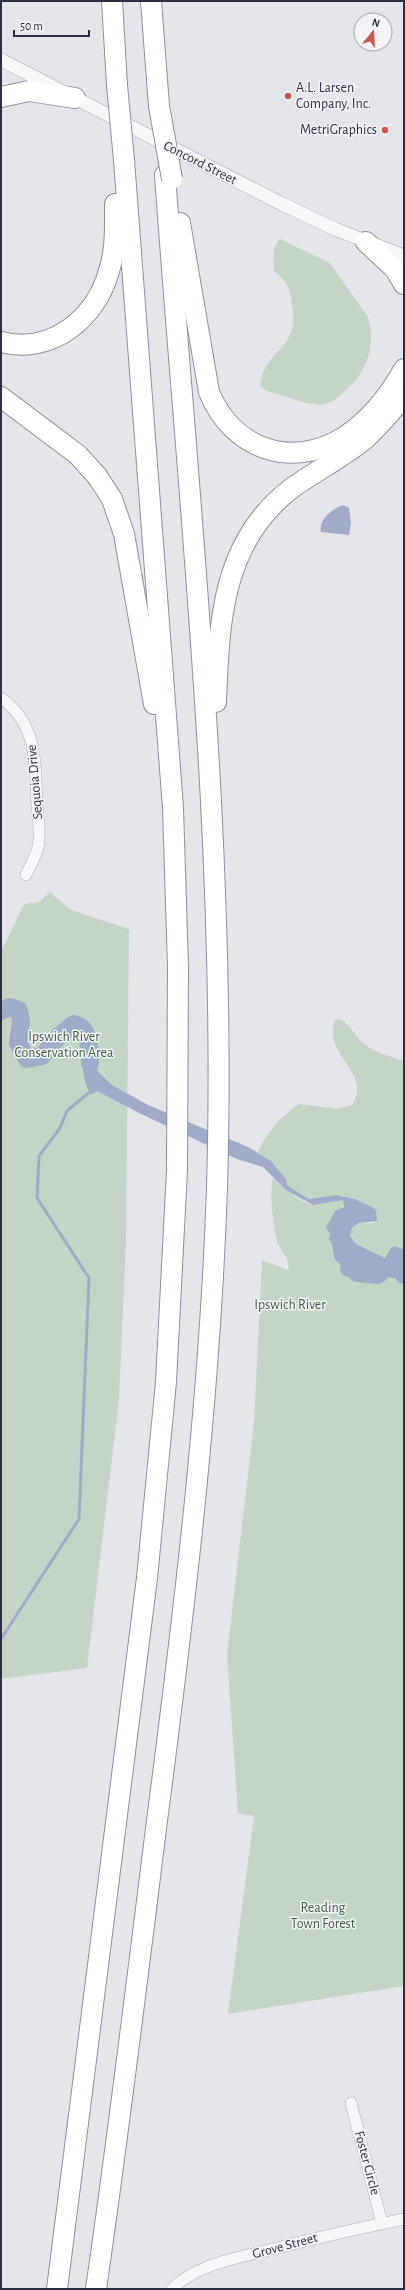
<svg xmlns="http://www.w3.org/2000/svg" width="405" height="2290" viewBox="0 0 405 2290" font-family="'Alegreya Sans',sans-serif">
  <rect width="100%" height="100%" fill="#e4e5eb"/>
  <g fill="#c5d5c5">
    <path d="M 280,239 L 330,263 L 368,317 C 376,345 368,370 347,389 C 340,396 334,402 324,404 C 312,406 296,400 284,396 C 276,394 265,392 260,385 C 265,347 301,350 292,305 C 291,299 291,292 288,287 C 286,280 278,276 274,270 C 274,260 272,246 280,239 Z"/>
    <path d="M 50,892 L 71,910 L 129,929 L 126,1242 L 119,1400 L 87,1668 L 1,1679 L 1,952 L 24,904 L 39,902 Z"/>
    <path d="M 338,1019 C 348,1021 354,1034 361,1041 C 371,1052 390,1056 404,1061 L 404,1249 L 395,1246 L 391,1248 L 385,1259 L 356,1244 L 350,1236 L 352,1228 L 360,1223 L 375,1223 L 372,1207 L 355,1199 L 340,1195 L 309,1199 L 287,1185 C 284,1171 269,1160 258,1153 C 265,1134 282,1115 299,1104 L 338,1109 L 352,1105 C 370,1079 336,1059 333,1037 C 332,1032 334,1026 334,1021 Z"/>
    <path d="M 273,1178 C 281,1186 300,1202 311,1204 C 320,1206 334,1197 345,1201 L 329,1239 L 337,1254 L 343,1255 L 350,1260 L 348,1267 L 353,1267 L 355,1262 L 361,1264 L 358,1269 L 373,1275 L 382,1272 L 386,1267 L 401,1271 L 404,1275 L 404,1986 L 228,2014 L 254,1816 L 238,1813 L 227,1655 L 254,1422 L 262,1260 L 288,1270 C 290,1255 278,1250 276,1237 C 273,1221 269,1194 273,1178 Z"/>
  </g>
  <g fill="#a0abca">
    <path d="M 343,505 L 349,508 L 351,523 L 349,535 L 321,532 C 318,520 332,509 343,505 Z"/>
    <path d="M 85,1039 L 94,1040 L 98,1072 L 112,1085 L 148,1105 L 248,1147 L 271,1161 L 286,1179 L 287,1185 L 309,1199 L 337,1195 L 355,1199 L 372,1207 L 376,1210 L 377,1221 L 359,1223 L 352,1228 L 350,1236 L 356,1244 L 385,1258 L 391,1248 L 394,1246 L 404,1249 L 404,1275 L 401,1271 L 386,1267 L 378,1275 L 368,1273 L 363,1275 L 357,1273 L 361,1264 L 355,1262 L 352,1268 L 349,1268 L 350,1260 L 343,1255 L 337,1254 L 329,1239 L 330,1234 L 326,1227 L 335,1211 L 344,1207 L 343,1200 L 313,1205 L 286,1190 L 263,1167 L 237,1159 L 139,1113 L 97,1091 L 91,1095 C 81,1077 81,1060 85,1039 Z"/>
  </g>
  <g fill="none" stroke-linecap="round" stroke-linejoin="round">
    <path stroke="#a0abca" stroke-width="3" d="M 1,1639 L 79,1519 L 89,1278 L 37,1198 L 39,1156 L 60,1128 L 67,1111 L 92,1090"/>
    <g stroke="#a0abca" stroke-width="18">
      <path d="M 1,1011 L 10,1007 L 19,1010 L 21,1022 L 18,1043 L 27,1059 L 42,1056 L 60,1035 L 74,1024 C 91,1028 89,1050 90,1063"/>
      <path d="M 341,1243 L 343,1255 L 350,1260 L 349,1268 L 352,1268 L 355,1262 L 361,1264 L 357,1273 L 378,1275 L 386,1267 L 402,1271 L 404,1275"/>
    </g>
    <defs>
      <g id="minor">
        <path d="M 1,698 C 38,724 35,764 37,804 C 38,817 41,834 38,847 C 36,856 30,866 26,875"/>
        <path d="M 351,2103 L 382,2223"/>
        <path d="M 172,2289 C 199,2263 238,2258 273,2249 C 316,2238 360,2228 404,2219"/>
      </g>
      <path id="tertiary" d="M 1,60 L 280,203 L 335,229 L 404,256"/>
      <g id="motorway">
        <path d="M 112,1 L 117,85"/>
        <path d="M 151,1 L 159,106"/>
        <path d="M 1,97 L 29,91 L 75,98"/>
        <path d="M 180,223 L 209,392 C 232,449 291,470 344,437 C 370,420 389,396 404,369"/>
        <path d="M 366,242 L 395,269 L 404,284"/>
        <path d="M 1,342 C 52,355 96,318 109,271 C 116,250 115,226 115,204"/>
        <path d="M 1,397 L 78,455 L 97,476 L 112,499 L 124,534 L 154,704"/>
        <path d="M 216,702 C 219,621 222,541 292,488 C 316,471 343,457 365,439 C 379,426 392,411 404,396"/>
        <path d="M 57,2289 L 147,1578 L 166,1382 L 177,1170 L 178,967 L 173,808 L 124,160"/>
        <path d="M 96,2289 C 119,2131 138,1972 158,1813 C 185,1605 210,1397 217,1187 C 227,848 189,512 165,175"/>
      </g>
    </defs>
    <use href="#minor" stroke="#adaeb9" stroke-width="12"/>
    <use href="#tertiary" stroke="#adaeb9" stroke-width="14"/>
    <use href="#motorway" stroke="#8b8fa1" stroke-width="22"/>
    <use href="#minor" stroke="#f6f7f9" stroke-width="11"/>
    <use href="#tertiary" stroke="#f6f7f9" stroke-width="13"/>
    <use href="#motorway" stroke="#fff" stroke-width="20"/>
    <defs>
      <g id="motorway-bridge">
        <path d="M 117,85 L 124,160"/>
        <path d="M 159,106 L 172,179"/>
      </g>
    </defs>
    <use href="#motorway-bridge" stroke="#8b8fa1" stroke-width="22" stroke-linecap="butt"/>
    <use href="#motorway-bridge" stroke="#fff" stroke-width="20"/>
  </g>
  <g fill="#cb574e" stroke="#f3f4f8" stroke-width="1.5">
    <circle cx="288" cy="96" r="4"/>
    <circle cx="385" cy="130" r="4"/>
  </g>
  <g text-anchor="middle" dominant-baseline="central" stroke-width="3" stroke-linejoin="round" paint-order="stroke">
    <g font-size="14" fill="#2c2f43" stroke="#f3f4f8" text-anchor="start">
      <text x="296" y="88">A.L. Larsen<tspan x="296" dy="16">Company, Inc.</tspan></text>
      <text x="377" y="130" text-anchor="end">MetriGraphics</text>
    </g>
    <g font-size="14" fill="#2c2f43" stroke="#f3f4f8">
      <text transform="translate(200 163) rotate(27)">Concord Street</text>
      <text transform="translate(35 782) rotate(-95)">Sequoia Drive</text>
      <text transform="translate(367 2163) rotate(75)">Foster Circle</text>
      <text transform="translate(285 2246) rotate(-15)">Grove Street</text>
    </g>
    <g font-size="14" fill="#395e3a" stroke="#f3f4f8">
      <text x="64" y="1037">Ipswich River<tspan x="64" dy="16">Conservation Area</tspan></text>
      <text x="290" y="1305">Ipswich River</text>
      <text x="323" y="1908">Reading<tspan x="323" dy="16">Town Forest</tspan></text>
    </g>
  </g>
  <rect width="405" height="2290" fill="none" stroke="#2c2f43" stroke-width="4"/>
  <g transform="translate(373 32) rotate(18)"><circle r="19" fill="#f3f4f8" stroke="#a3a5b0"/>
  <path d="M0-3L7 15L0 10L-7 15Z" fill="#cb574e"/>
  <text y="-6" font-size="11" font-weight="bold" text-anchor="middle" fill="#2c2f43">N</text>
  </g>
  <path d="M14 30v6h75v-6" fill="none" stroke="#2c2f43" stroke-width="2"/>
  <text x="20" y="30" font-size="12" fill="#2c2f43" stroke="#f3f4f8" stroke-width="3" paint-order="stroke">50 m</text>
</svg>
